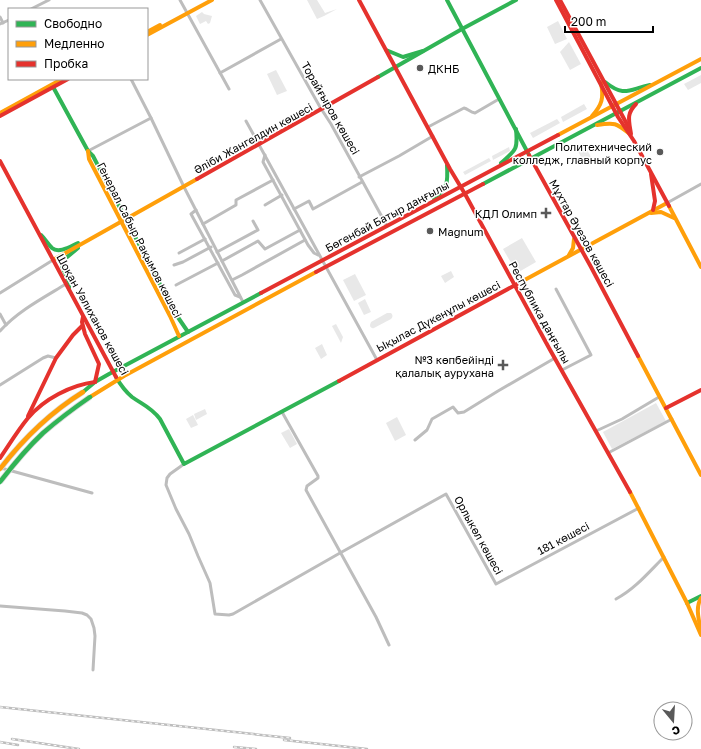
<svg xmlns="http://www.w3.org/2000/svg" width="701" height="749" viewBox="0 0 701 749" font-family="'Golos Text',sans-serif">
  <rect width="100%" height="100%" fill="#fff"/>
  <g fill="#e8e8e8">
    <path d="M 307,0 L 317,0 L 325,13 L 337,9 L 324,16 L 317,19 Z"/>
    <path d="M 202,12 L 204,14 L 212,16 L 210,23 L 208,24 L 206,21 L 200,24 L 196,16 Z"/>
    <path d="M 558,21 L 567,39 L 555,44 L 547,27 Z"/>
    <path d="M 569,42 L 581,64 L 570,70 L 560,52 Z"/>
    <path d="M 276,70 L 287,91 L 277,95 L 267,74 Z"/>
    <path d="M 701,75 L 701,83 L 688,90 L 684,84 Z"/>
    <path d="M 584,104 L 587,109 L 563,122 L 561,117 Z"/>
    <path d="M 557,119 L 560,123 L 533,138 L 530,133 Z"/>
    <path d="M 583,143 L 591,157 L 583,161 L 576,147 Z"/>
    <path d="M 509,147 L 510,151 L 493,160 L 492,156 Z"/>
    <path d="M 489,158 L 491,161 L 465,175 L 463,172 Z"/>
    <path d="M 522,238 L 536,262 L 517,273 L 503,249 Z"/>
    <path d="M 451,271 L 454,277 L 445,283 L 441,276 Z"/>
    <path d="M 355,274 L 366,295 L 354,301 L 343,280 Z"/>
    <path d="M 365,299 L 371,312 L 364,315 L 358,303 Z"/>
    <path d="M 387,313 L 391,313 C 393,315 393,317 391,319 L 374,328 C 372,329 370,327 370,325 L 371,322 Z"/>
    <path d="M 336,324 L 343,337 L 341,343 L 332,326 Z"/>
    <path d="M 322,344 L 327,355 L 321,359 L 315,348 Z"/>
    <path d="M 656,403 L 666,421 L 612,449 L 603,432 Z"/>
    <path d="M 205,409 L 207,414 L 196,420 L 194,414 Z"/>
    <path d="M 193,415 L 198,425 L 191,428 L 186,419 Z"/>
    <path d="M 397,417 L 406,435 L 395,441 L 386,423 Z"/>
    <path d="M 289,429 L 297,444 L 290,448 L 281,433 Z"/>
  </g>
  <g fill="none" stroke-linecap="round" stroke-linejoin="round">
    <g stroke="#bdbdbd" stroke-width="3">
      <path d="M 180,0 L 229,89"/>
      <path d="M 260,0 L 320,107 L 331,124 L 387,226"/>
      <path d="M 31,9 L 49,0"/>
      <path d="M 0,17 L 3,23"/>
      <path d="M 0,24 L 9,20"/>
      <path d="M 220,73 L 281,39"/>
      <path d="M 131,79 L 151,118 L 184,187 L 243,302"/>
      <path d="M 246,121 C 290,201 333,280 377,360"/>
      <path d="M 428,127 L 464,108 C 468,109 470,112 475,113 L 499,99"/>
      <path d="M 88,151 L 151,118"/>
      <path d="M 265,155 L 263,162 L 308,245 L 314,253 L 318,255"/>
      <path d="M 359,177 L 399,156 L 433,136"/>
      <path d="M 667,203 L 701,184"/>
      <path d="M 265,205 L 282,195"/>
      <path d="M 294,209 L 309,201 L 313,209 L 362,182"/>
      <path d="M 196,210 L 191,214 L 235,295 L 240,297"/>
      <path d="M 203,224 L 236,205 L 236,200 L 273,180"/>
      <path d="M 217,252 L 258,230 L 253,221"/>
      <path d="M 179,253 L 205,239"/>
      <path d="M 222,261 L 258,241 L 265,249 L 300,230"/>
      <path d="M 174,265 L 183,262 L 211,247"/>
      <path d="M 232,280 L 242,275 L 305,240"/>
      <path d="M 176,285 L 218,263"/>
      <path d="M 556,289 L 591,355 L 562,370"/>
      <path d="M 0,293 L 53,260"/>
      <path d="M 0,314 L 6,325"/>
      <path d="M 0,331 C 18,311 43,298 66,284"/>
      <path d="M 0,385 L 43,358 L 48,356 L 56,358"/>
      <path d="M 282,412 L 318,476 L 318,478 L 307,486 L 306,490 L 376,617 L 389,645"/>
      <path d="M 596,431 L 622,419 L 659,397"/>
      <path d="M 415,440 L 427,430 L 432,419 L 453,407 L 458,413 L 464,412 L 498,391 L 555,358"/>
      <path d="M 608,453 L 672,419"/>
      <path d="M 184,464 L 170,474 L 167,478 L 166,485 L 176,509 L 189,534 L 198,556 L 210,583 L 215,614 L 229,615 L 233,614 L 340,553 L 446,494 L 496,584 L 639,508"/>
      <path d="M 1,468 L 92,493"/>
      <path d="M 616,599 C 635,589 649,572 664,557"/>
      <path d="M 0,606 L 65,611 L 82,613 L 87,615 L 91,619 L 94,628 L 95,636 L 93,670"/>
    </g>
    <g stroke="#30b455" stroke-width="4">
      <path d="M 447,0 L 529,155"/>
      <path d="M 386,50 L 403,57 L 423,51"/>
      <path d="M 378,77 L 462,29 L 516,0"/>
      <path d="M 605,82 C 625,98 629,89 650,85"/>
      <path d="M 52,85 L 88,151 L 93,156 L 175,313 L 188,332"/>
      <path d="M 501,163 C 516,150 518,150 516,129"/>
      <path d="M 483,184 L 701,68"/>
      <path d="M 434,199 C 448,187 448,183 447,165"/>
      <path d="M 41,235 C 45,239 48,244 52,248 C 59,254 71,246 78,243"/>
      <path d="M 69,289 L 69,282 L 62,266 L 66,258 L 78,248"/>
      <path d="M 116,377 C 120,384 126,392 132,397 C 143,405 151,407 160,419 L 184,464 L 339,381"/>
      <path d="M 83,392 L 95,382 L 109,374 L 261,293"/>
      <path d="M 687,603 L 701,596"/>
    </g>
    <g stroke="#ff9f0a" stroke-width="4">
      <path d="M 147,32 L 160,25"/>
      <path d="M 147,35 L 212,0"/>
      <path d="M 0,113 L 62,79"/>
      <path d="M 592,116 C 602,105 604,98 601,83"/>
      <path d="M 597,125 C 615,122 616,123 630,134"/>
      <path d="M 558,135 L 701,59"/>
      <path d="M 88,151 L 89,159 L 170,316 L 179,336"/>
      <path d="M 669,206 L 701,267"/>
      <path d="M 651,213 L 661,212 L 674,218"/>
      <path d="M 569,255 L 573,248 L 574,239"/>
      <path d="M 53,260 L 197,179"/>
      <path d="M 519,283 L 667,203"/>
      <path d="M 638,356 L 701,475"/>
      <path d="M 90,397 L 124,376 L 316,272"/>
      <path d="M 630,492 L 687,603 L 701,635"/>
      <path d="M 701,598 C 695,608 699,620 701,631"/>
    </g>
    <g stroke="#e5322d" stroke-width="4">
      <path d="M 359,0 L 450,169 L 465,194"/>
      <path d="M 556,0 L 618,117 L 634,141 L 669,206"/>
      <path d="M 560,0 L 629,128"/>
      <path d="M 0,116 L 68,79"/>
      <path d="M 631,134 C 629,121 626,114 636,104"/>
      <path d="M 529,155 L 591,267 L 638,356"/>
      <path d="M 0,161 L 116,377"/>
      <path d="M 651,174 L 655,201 L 653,210"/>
      <path d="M 197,179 L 378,77"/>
      <path d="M 465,194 L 549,348 L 630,492"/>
      <path d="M 316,272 L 483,184"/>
      <path d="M 261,293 L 558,135"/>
      <path d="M 83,317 L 82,322 L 85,334 L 99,364 L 95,382"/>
      <path d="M 339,381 L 519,283"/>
      <path d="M 666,408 L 701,390"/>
      <path d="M 28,416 L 56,358 L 73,335 L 82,326"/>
      <path d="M 0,458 C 9,445 18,430 28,418 C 44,399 71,385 95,382"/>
    </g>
    <defs>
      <g id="rail">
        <path d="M 0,707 L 290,738"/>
        <path d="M 12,739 L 79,749"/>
        <path d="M 284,740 L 367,749"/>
        <path d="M 0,742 L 18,745"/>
        <path d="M 234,747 L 256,749"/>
      </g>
    </defs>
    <use href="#rail" stroke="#bdbdbd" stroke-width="2.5"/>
    <use href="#rail" stroke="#fff" stroke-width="1" stroke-dasharray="3" stroke-linecap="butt"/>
    <defs>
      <path id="fast-bridge" d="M 0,482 C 13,465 27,448 43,433 C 58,420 74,408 90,397"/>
      <path id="slow-bridge" d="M 0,469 C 23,439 51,412 83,392"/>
    </defs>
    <use href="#fast-bridge" stroke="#dbdbdb" stroke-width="6" stroke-linecap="butt"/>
    <use href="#slow-bridge" stroke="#dbdbdb" stroke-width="6" stroke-linecap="butt"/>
    <use href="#fast-bridge" stroke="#30b455" stroke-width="4.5"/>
    <use href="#slow-bridge" stroke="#ff9f0a" stroke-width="4.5"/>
  </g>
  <g fill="#595959" stroke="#fff" stroke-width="1.5">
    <circle cx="420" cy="68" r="4"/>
    <circle cx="660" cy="152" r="4"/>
    <path d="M544 207h4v4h4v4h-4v4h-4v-4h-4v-4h4z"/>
    <circle cx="430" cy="231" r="4"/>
    <path d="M501 359h4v4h4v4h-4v4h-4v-4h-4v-4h4z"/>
  </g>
  <g text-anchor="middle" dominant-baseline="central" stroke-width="3" stroke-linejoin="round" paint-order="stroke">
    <g font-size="11" fill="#000" stroke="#fff" text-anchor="end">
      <text x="428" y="68" text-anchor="start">ДКНБ</text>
      <text x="652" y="146">Политехнический<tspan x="652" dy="13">колледж, главный корпус</tspan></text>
      <text x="537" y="213">КДЛ Олимп</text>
      <text x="438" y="231" text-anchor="start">Magnum</text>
      <text x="494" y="359">№3 көпбейінді<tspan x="494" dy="13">қалалық аурухана</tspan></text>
    </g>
    <g font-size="11" fill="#000" stroke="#fff">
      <text transform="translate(331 108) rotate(60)">Торайғыров көшесі</text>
      <text transform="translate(253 138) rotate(-29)">Әліби Жангелдин көшесі</text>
      <text transform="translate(387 216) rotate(-28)">Бөгенбай Батыр даңғылы</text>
      <text transform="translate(582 233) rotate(61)">Мұхтар Әуезов көшесі</text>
      <text transform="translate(140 240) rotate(63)">Генерал Сабыр Рақымов көшесі</text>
      <text transform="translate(540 312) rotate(61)">Республика даңғылы</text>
      <text transform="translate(93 314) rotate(61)">Шоқан Уәлиханов көшесі</text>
      <text transform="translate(438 316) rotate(-28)">Ықылас Дүкенұлы көшесі</text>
      <text transform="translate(479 535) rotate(61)">Орлыкөл көшесі</text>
      <text transform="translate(563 538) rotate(-28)">181 көшесі</text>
    </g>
  </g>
  <rect x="8" y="8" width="140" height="72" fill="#ffffff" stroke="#999999"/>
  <rect x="16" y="21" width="20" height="6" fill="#30b455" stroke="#999999"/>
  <text x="44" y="28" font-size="12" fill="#000000">Свободно</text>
  <rect x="16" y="41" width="20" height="6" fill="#ff9f0a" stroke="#999999"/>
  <text x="44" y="48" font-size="12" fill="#000000">Медленно</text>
  <rect x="16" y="61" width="20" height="6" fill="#e5322d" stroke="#999999"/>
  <text x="44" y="68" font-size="12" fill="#000000">Пробка</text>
  <g transform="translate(673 721) rotate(162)"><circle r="19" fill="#ffffff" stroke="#999999"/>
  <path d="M0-3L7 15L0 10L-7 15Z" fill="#595959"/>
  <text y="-6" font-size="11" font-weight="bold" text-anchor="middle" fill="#000000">С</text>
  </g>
  <path d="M565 26v6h88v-6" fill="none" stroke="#000000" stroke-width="2"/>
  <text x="571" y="26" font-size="12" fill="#000000" stroke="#ffffff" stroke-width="3" paint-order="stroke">200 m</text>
</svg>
